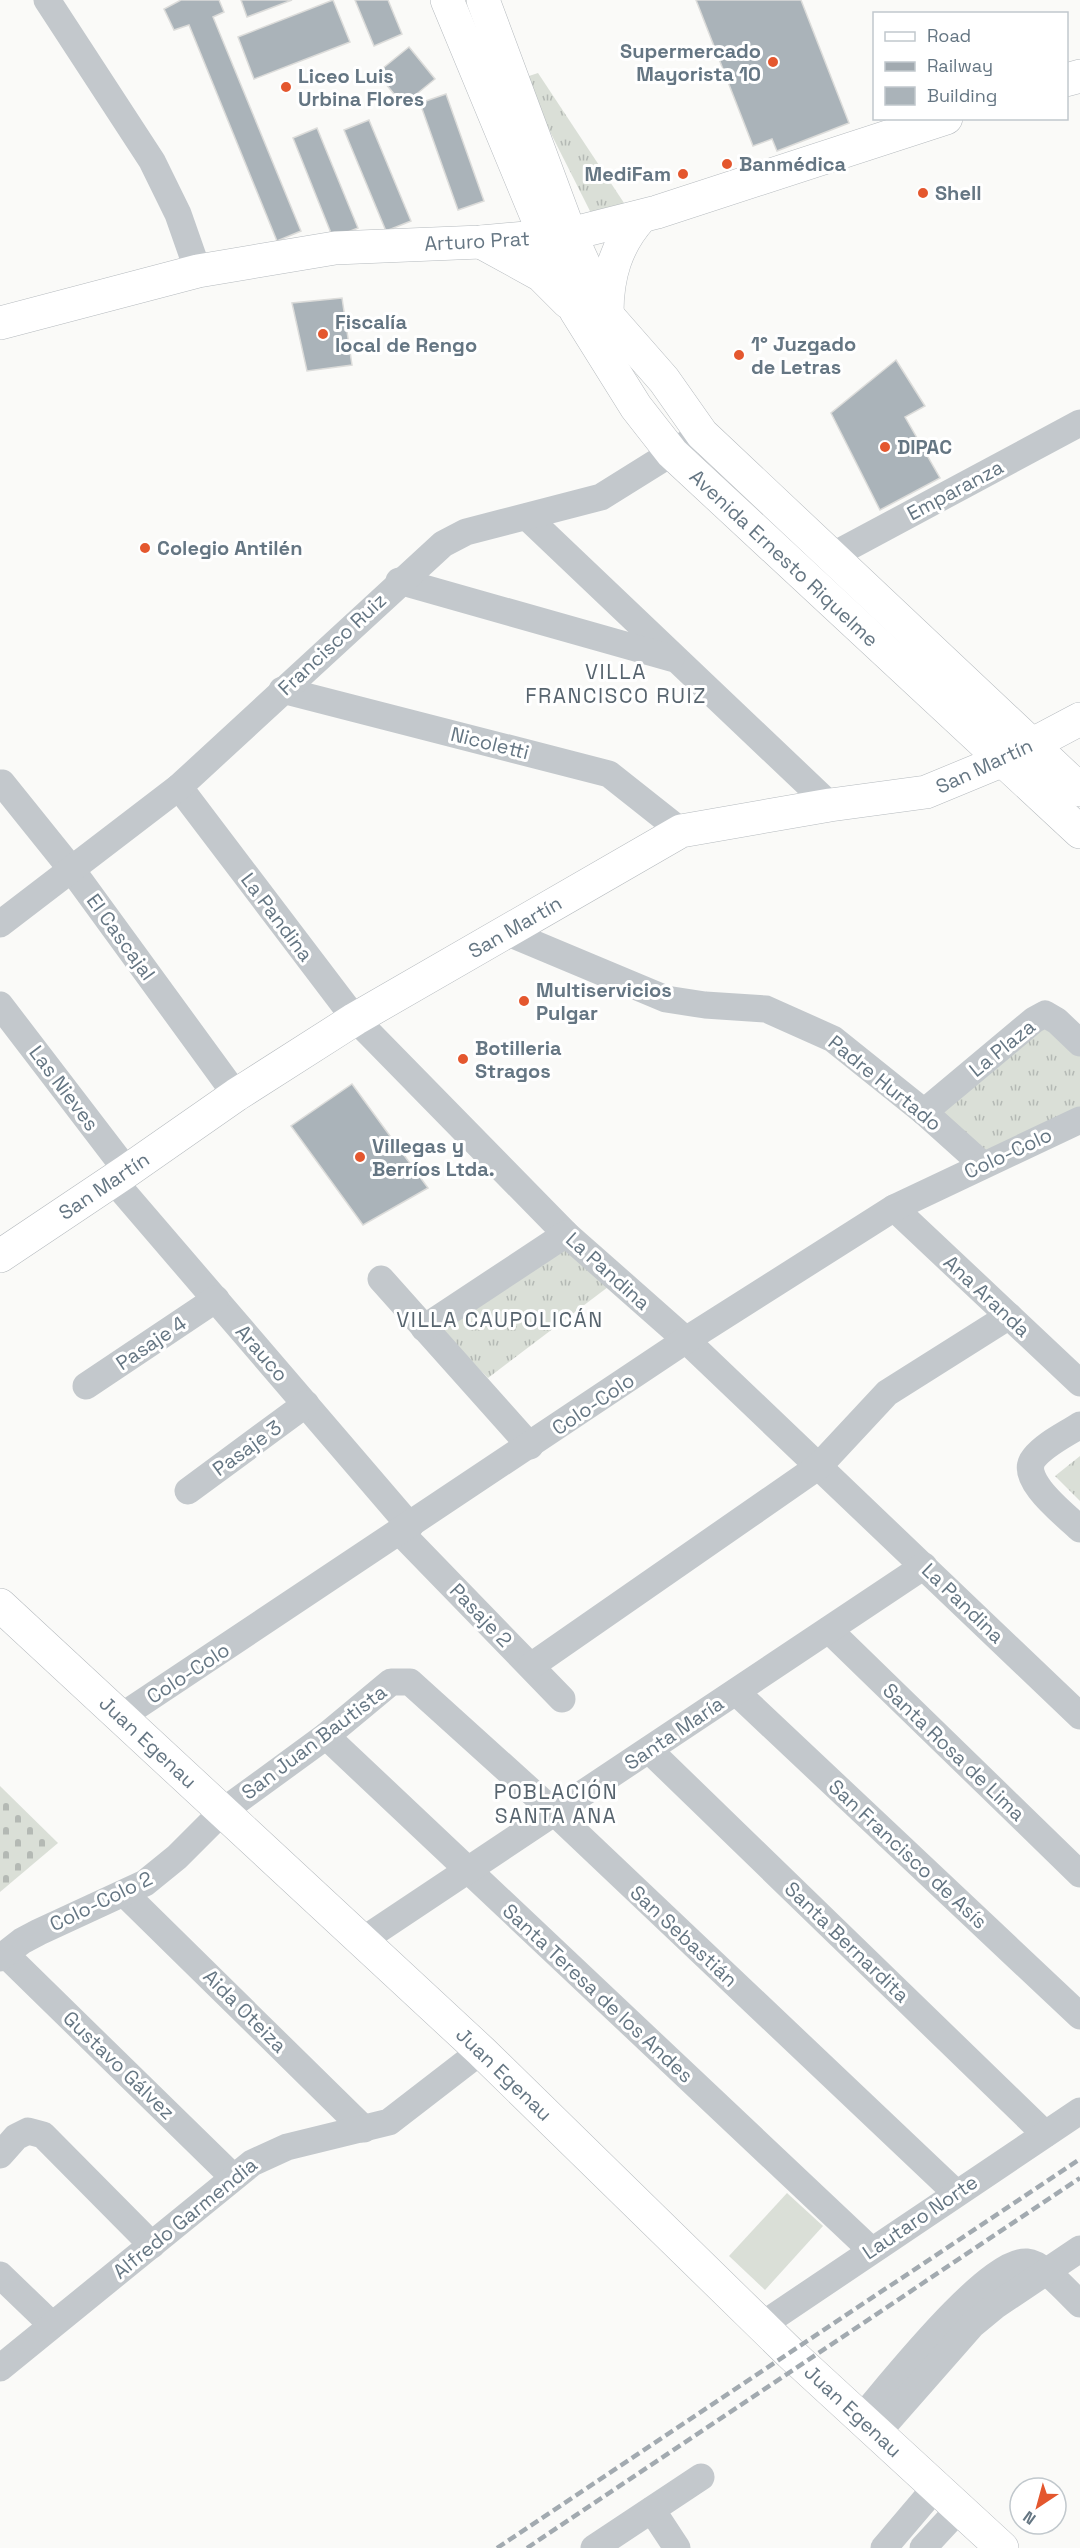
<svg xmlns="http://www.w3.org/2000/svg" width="1080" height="2548" viewBox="0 0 1080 2548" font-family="'Space Grotesk',sans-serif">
  <defs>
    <pattern id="grass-tufts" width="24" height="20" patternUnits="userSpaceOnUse" patternTransform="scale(1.5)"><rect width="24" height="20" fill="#dadfd7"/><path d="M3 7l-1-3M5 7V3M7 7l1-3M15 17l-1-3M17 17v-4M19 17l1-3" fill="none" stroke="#b4b9b4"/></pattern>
    <pattern id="cemetery-stones" width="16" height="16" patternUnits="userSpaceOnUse" patternTransform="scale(1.5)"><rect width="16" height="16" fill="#dadfd7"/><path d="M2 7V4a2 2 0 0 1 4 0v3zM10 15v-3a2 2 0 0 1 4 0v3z" fill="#b4b9b4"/></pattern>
  </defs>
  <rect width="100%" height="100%" fill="#fafaf8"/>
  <g fill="url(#grass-tufts)">
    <path d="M 538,73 L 630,212 L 595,221 L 523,78 Z"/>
    <path d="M 1046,1021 L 1080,1051 L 1080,1129 L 988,1163 L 932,1115 Z"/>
    <path d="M 563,1245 L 608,1287 L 488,1378 L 441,1330 Z"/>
    <path d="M 1080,1456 L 1080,1501 L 1055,1476 Z"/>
  </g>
  <path fill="url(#cemetery-stones)" d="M 0,1786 L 58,1843 L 0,1892 Z"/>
  <path fill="#dadfd7" d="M 787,2193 L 823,2226 L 765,2290 L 729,2256 Z"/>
  <g fill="#aab3b9" stroke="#dcdcda" stroke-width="1.5">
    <path d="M 181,0 L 219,0 L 224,12 L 213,17 L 301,231 L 277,241 L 189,25 L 174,30 L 164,9 Z"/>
    <path d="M 241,0 L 292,0 L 247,17 Z"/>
    <path d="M 333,0 L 350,42 L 254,79 L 238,37 Z"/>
    <path d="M 355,0 L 388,0 L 402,34 L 374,46 Z"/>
    <path d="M 696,0 L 801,0 L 849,123 L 777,151 L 772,139 L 753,146 Z"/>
    <path d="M 409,47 L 435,79 L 403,105 L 377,73 Z"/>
    <path d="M 446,94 L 484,201 L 458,210 L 420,103 Z"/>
    <path d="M 369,120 L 411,221 L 386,231 L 344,130 Z"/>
    <path d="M 317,128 L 358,228 L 333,238 L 293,138 Z"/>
    <path d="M 342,298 L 352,365 L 307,371 L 292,303 Z"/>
    <path d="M 896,360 L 925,406 L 905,417 L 940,478 L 880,510 L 831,413 Z"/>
    <path d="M 352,1084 L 428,1188 L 363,1225 L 291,1126 Z"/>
  </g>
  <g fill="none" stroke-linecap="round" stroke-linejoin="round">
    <defs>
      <g id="major">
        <path d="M 447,0 L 576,311 L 636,407 L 672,453 L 1080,832"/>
        <path d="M 483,0 L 570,234 L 607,315 L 664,380 L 702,434 L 1080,790"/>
        <path d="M 1066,80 L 1080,76"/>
        <path d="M 481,242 L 541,275 L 568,302"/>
        <path d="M 607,313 C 607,276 616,245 641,217"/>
        <path d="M 0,323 L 198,271 L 335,248 L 481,242 L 570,234 L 657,212 L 946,118"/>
        <path d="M 0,1256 L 127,1171 L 236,1095 L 355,1019 L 681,831 L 830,805 L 926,792 L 1001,761 L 1080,719"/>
        <path d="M 0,1605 L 481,2051 L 790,2353 L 1002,2548"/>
      </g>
    </defs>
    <use href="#major" stroke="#b5babe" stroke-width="34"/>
    <g stroke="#c3c8cc" stroke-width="27">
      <path d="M 47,0 L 152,161 L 178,214 L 198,271"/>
      <path d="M 527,517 L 830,805"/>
      <path d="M 830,557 L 1080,423"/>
      <path d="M 399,581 L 671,658"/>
      <path d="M 282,690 L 609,774 L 681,831"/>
      <path d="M 2,783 L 72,870 L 236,1095"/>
      <path d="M 179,787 L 355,1019 L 371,1035 L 566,1234 L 686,1340 L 1080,1716"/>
      <path d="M 0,924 L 179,787 L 443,544 L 466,532 L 601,497 L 702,434"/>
      <path d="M 506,932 L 666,999 L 705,1005 L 766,1009 L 833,1039 L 924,1112 L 983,1165"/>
      <path d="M 0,1005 L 127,1171"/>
      <path d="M 924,1112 L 1034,1020 L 1045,1014 L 1057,1021 L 1080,1043"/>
      <path d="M 113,1180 L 410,1526"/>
      <path d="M 894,1208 L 1080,1383"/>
      <path d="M 381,1279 L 530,1446"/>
      <path d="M 424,1328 L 566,1234"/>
      <path d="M 86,1386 L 216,1299"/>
      <path d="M 1080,1425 C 1065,1435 1045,1444 1034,1458 C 1017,1479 1067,1516 1080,1529"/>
      <path d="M 188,1491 L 306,1404"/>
      <path d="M 400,1532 L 562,1699"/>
      <path d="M 829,1630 L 1080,1874"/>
      <path d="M 531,1666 L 819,1466 L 887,1393 L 1009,1316"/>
      <path d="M 736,1692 L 1080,2016"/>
      <path d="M 122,1716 L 686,1340 L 894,1208 L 1080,1120"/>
      <path d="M 326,1736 L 871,2250"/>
      <path d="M 649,1750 L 1045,2134"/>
      <path d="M 125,1894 L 364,2129"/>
      <path d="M 363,1940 L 924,1566"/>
      <path d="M 5,1954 L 233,2177"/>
      <path d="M 0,1958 L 22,1941 L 39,1932 L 145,1883 L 177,1857 L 222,1812 L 326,1736 L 391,1682 L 410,1682 L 555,1813 L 956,2193"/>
      <path d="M 0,2155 L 16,2137 L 28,2131 L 43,2135 L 152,2245"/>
      <path d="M 0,2275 L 52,2325"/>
      <path d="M 762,2325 L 1080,2111"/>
      <path d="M 0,2368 L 252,2163 L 287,2147 L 389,2122 L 481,2051"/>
      <path d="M 862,2417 C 889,2386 988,2259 1027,2262 C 1043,2263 1068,2293 1080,2304"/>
      <path d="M 878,2432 L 972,2325 L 995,2306 L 1080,2249"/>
      <path d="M 652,2510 L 677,2548"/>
      <path d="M 594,2548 L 701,2477"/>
      <path d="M 884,2548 L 935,2488"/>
      <path d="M 923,2548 L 959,2509"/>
    </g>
    <use href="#major" stroke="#fff" stroke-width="33"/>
    <g stroke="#a2aab0" stroke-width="4.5" stroke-dasharray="9 4.5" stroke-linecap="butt">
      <path d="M 497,2548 L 1080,2159"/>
      <path d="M 527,2548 L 1080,2178"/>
    </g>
  </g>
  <g fill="#e4572e" stroke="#fff" stroke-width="2">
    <circle cx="773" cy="62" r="6"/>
    <circle cx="286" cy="87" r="6"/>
    <circle cx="727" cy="164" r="6"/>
    <circle cx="683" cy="174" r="6"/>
    <circle cx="923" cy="193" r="6"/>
    <circle cx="323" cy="334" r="6"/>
    <circle cx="739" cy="355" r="6"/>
    <circle cx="885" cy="447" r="6"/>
    <circle cx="145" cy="548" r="6"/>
    <circle cx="524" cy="1001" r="6"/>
    <circle cx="463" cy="1059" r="6"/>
    <circle cx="360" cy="1157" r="6"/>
  </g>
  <g text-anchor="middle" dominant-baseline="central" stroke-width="6" stroke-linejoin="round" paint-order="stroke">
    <g font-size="20" font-weight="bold" fill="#657683" stroke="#fff" text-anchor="start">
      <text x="761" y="51" text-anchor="end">Supermercado<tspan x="761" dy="23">Mayorista 10</tspan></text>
      <text x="298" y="76">Liceo Luis<tspan x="298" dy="23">Urbina Flores</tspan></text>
      <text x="739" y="164">Banmédica</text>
      <text x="671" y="174" text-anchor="end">MediFam</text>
      <text x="935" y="193">Shell</text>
      <text x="335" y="322">Fiscalía<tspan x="335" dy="23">local de Rengo</tspan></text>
      <text x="751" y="344">1° Juzgado<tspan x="751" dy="23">de Letras</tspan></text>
      <text x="897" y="447">DIPAC</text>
      <text x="157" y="548">Colegio Antilén</text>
      <text x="536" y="990">Multiservicios<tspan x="536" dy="23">Pulgar</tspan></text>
      <text x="475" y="1048">Botilleria<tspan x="475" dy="23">Stragos</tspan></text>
      <text x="372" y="1146">Villegas y<tspan x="372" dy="23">Berríos Ltda.</tspan></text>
    </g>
    <g font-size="20" fill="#657683" stroke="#fff">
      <text transform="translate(477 241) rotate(-3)">Arturo Prat</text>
      <text transform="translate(955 490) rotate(-28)">Emparanza</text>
      <text transform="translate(784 558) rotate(43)">Avenida Ernesto Riquelme</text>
      <text transform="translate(332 644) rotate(-43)">Francisco Ruiz</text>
      <text transform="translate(490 743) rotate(14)">Nicoletti</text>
      <text transform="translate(984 766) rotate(-25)">San Martín</text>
      <text transform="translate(277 917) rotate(53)">La Pandina</text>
      <text transform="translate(515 927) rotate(-30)">San Martín</text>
      <text transform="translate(121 937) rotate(54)">El Cascajal</text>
      <text transform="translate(1002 1048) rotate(-39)">La Plaza</text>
      <text transform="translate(885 1083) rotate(39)">Padre Hurtado</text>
      <text transform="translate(64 1088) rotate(53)">Las Nieves</text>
      <text transform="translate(1008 1153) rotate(-25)">Colo-Colo</text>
      <text transform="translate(104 1186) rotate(-34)">San Martín</text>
      <text transform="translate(608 1271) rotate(42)">La Pandina</text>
      <text transform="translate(987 1296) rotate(43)">Ana Aranda</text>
      <text transform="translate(151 1343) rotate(-34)">Pasaje 4</text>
      <text transform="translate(262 1353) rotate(49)">Arauco</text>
      <text transform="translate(593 1404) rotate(-34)">Colo-Colo</text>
      <text transform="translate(247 1448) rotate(-36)">Pasaje 3</text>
      <text transform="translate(963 1603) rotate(44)">La Pandina</text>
      <text transform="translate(481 1615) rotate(46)">Pasaje 2</text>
      <text transform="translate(188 1673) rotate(-33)">Colo-Colo</text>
      <text transform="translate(674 1733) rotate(-34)">Santa María</text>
      <text transform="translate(148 1742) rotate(43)">Juan Egenau</text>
      <text transform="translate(314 1742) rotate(-37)">San Juan Bautista</text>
      <text transform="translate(954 1752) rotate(44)">Santa Rosa de Lima</text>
      <text transform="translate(908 1854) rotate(43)">San Francisco de Asís</text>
      <text transform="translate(101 1901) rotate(-26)">Colo-Colo 2</text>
      <text transform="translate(684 1936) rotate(43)">San Sebastián</text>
      <text transform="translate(847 1942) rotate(44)">Santa Bernardita</text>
      <text transform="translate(598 1993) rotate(43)">Santa Teresa de los Andes</text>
      <text transform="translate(245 2011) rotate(45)">Aida Oteiza</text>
      <text transform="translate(119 2065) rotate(44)">Gustavo Gálvez</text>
      <text transform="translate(504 2074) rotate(44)">Juan Egenau</text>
      <text transform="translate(920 2217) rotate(-34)">Lautaro Norte</text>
      <text transform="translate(185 2218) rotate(-39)">Alfredo Garmendia</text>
      <text transform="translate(853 2411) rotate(43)">Juan Egenau</text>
    </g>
    <g font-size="21" letter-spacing="1.5" fill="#57646e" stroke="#fff">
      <text x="616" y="671">VILLA<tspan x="616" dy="24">FRANCISCO RUIZ</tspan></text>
      <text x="500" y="1319">VILLA CAUPOLICÁN</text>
      <text x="556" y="1791">POBLACIÓN<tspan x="556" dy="24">SANTA ANA</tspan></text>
    </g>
  </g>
  <rect x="873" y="12" width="195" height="108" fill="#ffffff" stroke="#c1c8cd" stroke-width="1.5"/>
  <rect x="885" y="32" width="30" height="9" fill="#ffffff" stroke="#c1c8cd" stroke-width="1.5"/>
  <text x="927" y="42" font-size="18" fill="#657683">Road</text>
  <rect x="885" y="62" width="30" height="9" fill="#a2aab0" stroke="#c1c8cd" stroke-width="1.5"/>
  <text x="927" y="72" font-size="18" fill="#657683">Railway</text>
  <rect x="885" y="87" width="30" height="18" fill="#aab3b9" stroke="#c1c8cd" stroke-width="1.5"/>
  <text x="927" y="102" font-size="18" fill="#657683">Building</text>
  <g transform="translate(1038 2506) rotate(216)"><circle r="28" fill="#ffffff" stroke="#c1c8cd" stroke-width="1.5"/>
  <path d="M0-4.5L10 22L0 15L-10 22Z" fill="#e4572e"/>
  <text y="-9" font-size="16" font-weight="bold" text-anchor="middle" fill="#657683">N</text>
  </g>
</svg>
